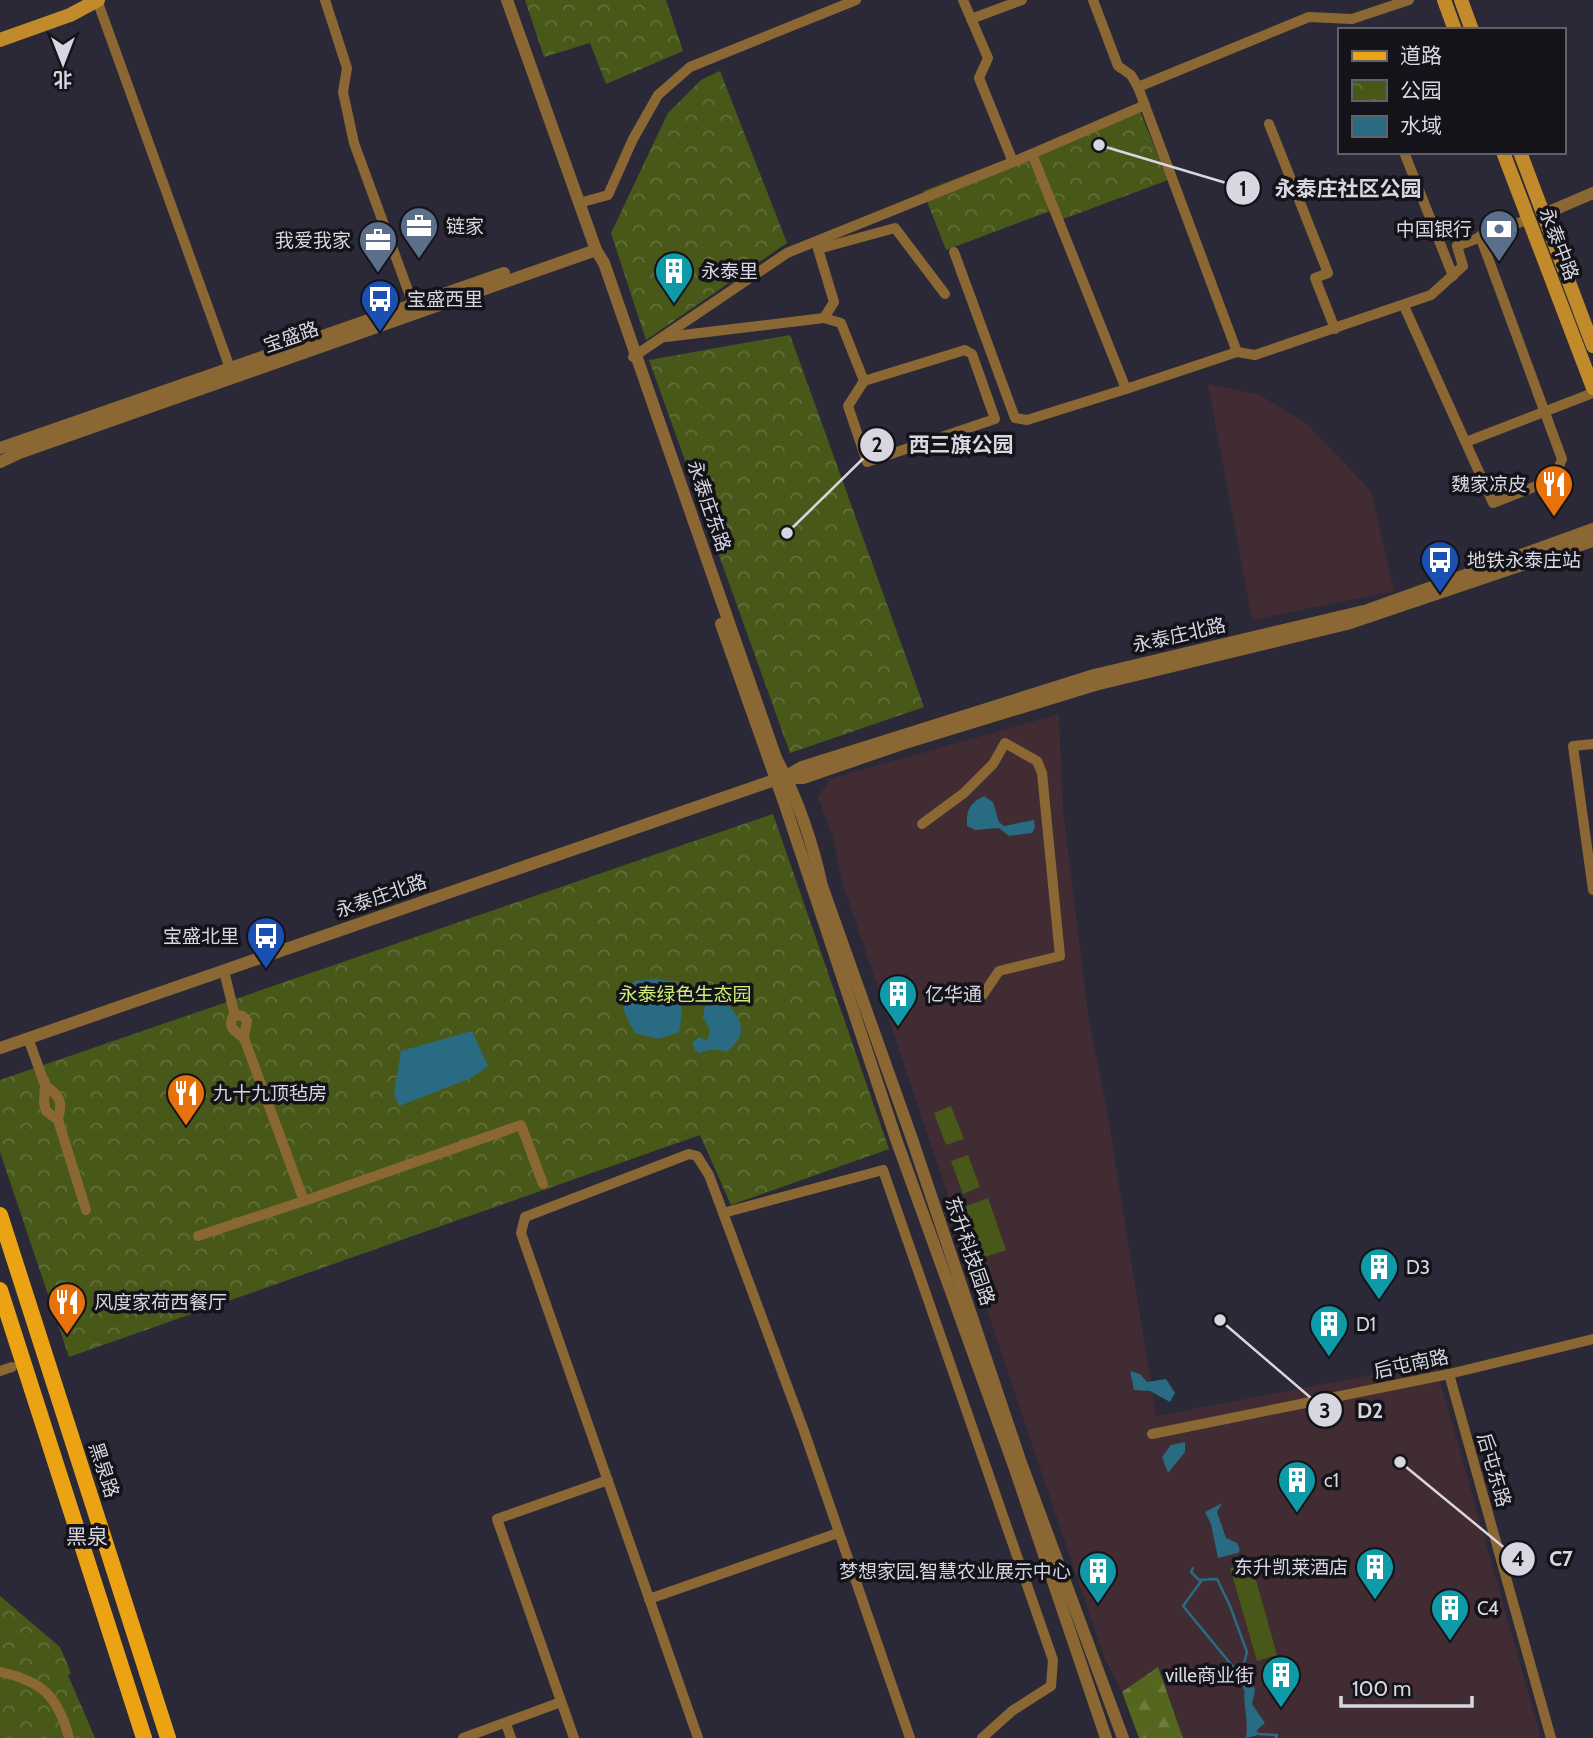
<svg xmlns="http://www.w3.org/2000/svg" width="1593" height="1738" viewBox="0 0 1593 1738" font-family="Cabin,'Noto Sans SC',sans-serif">
  <defs>
    <pattern id="forest-firs" width="22" height="20" patternUnits="userSpaceOnUse" patternTransform="scale(1.75)"><rect width="22" height="20" fill="#55671e"/><path d="M5 1l3.5 6h-7zM16 11l3.5 6h-7z" fill="#6d7c3e"/></pattern>
    <pattern id="park-crowns" width="20" height="18" patternUnits="userSpaceOnUse" patternTransform="scale(1.75)"><rect width="20" height="18" fill="#485819"/><path d="M2 6a3 3 0 1 1 6 0M12 15a3 3 0 1 1 6 0" fill="none" stroke="#626f3a"/></pattern>
  </defs>
  <rect width="100%" height="100%" fill="#2b2938"/>
  <g fill="#402c32">
    <path d="M 1208,384 L 1260,395 L 1307,424 L 1371,491 L 1394,591 L 1252,620 Z"/>
    <path d="M 1059,714 L 1063,809 L 1088,1015 L 1106,1104 L 1156,1416 L 1435,1363 L 1541,1738 L 1183,1738 L 1158,1667 L 1122,1692 L 1104,1657 L 842,881 L 833,838 L 818,797 L 830,779 Z"/>
  </g>
  <path fill="url(#forest-firs)" d="M 1158,1667 L 1183,1738 L 1139,1738 L 1122,1692 Z"/>
  <g fill="url(#park-crowns)">
    <path d="M 525,0 L 666,0 L 683,51 L 606,84 L 590,43 L 544,57 Z"/>
    <path d="M 720,71 L 787,243 L 646,340 L 611,233 L 668,113 L 701,80 Z"/>
    <path d="M 1139,109 L 1168,180 L 1055,222 L 1050,211 L 946,250 L 923,191 Z"/>
    <path d="M 790,335 L 924,707 L 790,753 L 649,360 Z"/>
    <path d="M 773,814 L 889,1149 L 731,1205 L 700,1135 L 69,1357 L 0,1152 L 0,1080 Z"/>
    <path d="M 0,1596 L 60,1647 L 71,1673 L 68,1675 L 95,1738 L 0,1738 Z"/>
  </g>
  <g fill="#485819">
    <path d="M 951,1106 L 964,1139 L 946,1145 L 934,1113 Z"/>
    <path d="M 968,1155 L 980,1187 L 963,1194 L 951,1161 Z"/>
    <path d="M 988,1198 L 1006,1250 L 979,1259 L 961,1208 Z"/>
    <path d="M 1251,1562 L 1277,1655 L 1257,1661 L 1230,1568 Z"/>
  </g>
  <g fill="#296b82">
    <path d="M 984,796 L 993,802 L 999,822 L 1004,826 L 1034,820 L 1035,827 L 1032,833 L 1009,836 L 999,828 L 975,830 L 967,826 C 966,810 970,803 984,796 Z"/>
    <path d="M 656,979 L 676,982 L 682,1012 L 679,1032 L 659,1039 L 635,1033 C 622,1010 618,1003 634,981 Z"/>
    <path d="M 726,1003 C 744,1021 748,1036 726,1052 C 717,1048 710,1049 700,1053 L 695,1050 L 692,1043 L 699,1037 L 707,1041 L 710,1029 L 703,1017 L 705,1006 Z"/>
    <path d="M 472,1031 L 488,1066 L 471,1078 L 399,1106 L 394,1094 L 401,1051 Z"/>
    <path d="M 1130,1371 L 1140,1374 L 1147,1382 L 1166,1379 L 1175,1393 L 1170,1402 L 1150,1391 L 1134,1390 Z"/>
    <path d="M 1185,1442 L 1185,1452 L 1168,1473 L 1162,1457 L 1171,1445 Z"/>
    <path d="M 1222,1503 L 1217,1512 L 1226,1538 L 1237,1543 L 1240,1550 L 1238,1553 L 1218,1558 L 1211,1524 L 1205,1512 Z"/>
    <path d="M 1253,1684 L 1255,1690 L 1252,1704 L 1265,1723 L 1257,1730 L 1258,1735 L 1246,1738 C 1249,1720 1242,1701 1245,1687 Z"/>
  </g>
  <g fill="none" stroke-linecap="round" stroke-linejoin="round">
    <g stroke="#296b82" stroke-width="2.5">
      <path d="M 1193,1568 L 1191,1572 L 1199,1580 L 1217,1579 L 1230,1606 L 1247,1652 L 1240,1678"/>
      <path d="M 1202,1580 L 1183,1606 L 1239,1674 L 1245,1689"/>
      <path d="M 1258,1734 L 1277,1735 L 1276,1738"/>
    </g>
    <g stroke="#8b6833" stroke-width="10">
      <path d="M 97,0 L 230,368"/>
      <path d="M 325,0 L 347,68 L 343,92 L 354,143 L 413,304"/>
      <path d="M 963,0 L 988,58 L 979,78 L 1013,162 L 1032,154 L 1126,389 L 1237,352"/>
      <path d="M 1093,0 L 1118,66 L 1131,75 L 1138,87 L 1237,352 L 1255,355 L 1431,295 L 1463,266 L 1457,246 L 1529,219"/>
      <path d="M 971,19 L 1022,0"/>
      <path d="M 1138,87 L 1309,17 L 1352,19 L 1409,0"/>
      <path d="M 1269,124 L 1328,273 L 1315,278 L 1335,329"/>
      <path d="M 1404,152 L 1453,276"/>
      <path d="M 579,203 L 608,195 L 633,139 L 658,95 L 690,67 L 856,0"/>
      <path d="M 954,252 L 1015,418 L 1027,420 L 1126,389"/>
      <path d="M 1404,306 L 1493,503 L 1554,479 L 1562,459 L 1480,236"/>
      <path d="M 824,318 L 841,323 L 864,381 L 965,350 L 972,354 L 995,419 L 867,462 L 848,406 L 864,381"/>
      <path d="M 666,337 L 824,318 L 834,302 L 818,249 L 895,228 L 945,294"/>
      <path d="M 633,357 L 787,253 L 1013,162 L 1145,105"/>
      <path d="M 1466,442 L 1593,393"/>
      <path d="M 1593,744 L 1573,746 L 1593,890"/>
      <path d="M 922,824 L 964,793 L 993,764 L 1005,743 L 1037,761 L 1042,773 L 1060,956 L 999,971 L 982,996"/>
      <path d="M 224,971 L 235,1016"/>
      <path d="M 238,1015 L 243,1016 L 247,1021 L 244,1038 C 236,1032 228,1028 232,1018 Z"/>
      <path d="M 28,1038 L 45,1085 L 44,1103 L 46,1111 L 58,1120 C 63,1100 61,1098 45,1085"/>
      <path d="M 58,1120 L 86,1210"/>
      <path d="M 304,1201 L 521,1125 L 543,1184"/>
      <path d="M 723,1213 L 883,1170 L 1053,1660 L 1051,1686 L 1012,1711 L 982,1738"/>
      <path d="M 198,1236 L 304,1201 L 244,1038"/>
      <path d="M 0,1371 L 12,1367"/>
      <path d="M 1449,1374 L 1551,1738"/>
      <path d="M 1152,1434 L 1449,1374 L 1593,1339"/>
      <path d="M 649,1599 L 838,1533"/>
      <path d="M 0,1672 C 42,1681 58,1696 69,1738"/>
      <path d="M 506,1724 L 511,1738"/>
      <path d="M 463,1738 L 561,1702"/>
      <path d="M 574,1738 L 497,1519 L 608,1480"/>
      <path d="M 698,1738 L 521,1233 L 525,1217 L 689,1154 L 697,1156 L 709,1175 L 804,1431 L 910,1738"/>
    </g>
    <g stroke="#8b6833" stroke-width="12">
      <path d="M 507,0 L 596,250 L 604,263 L 776,758 C 798,799 812,840 822,886 L 911,1136 L 1020,1460 L 1123,1738"/>
      <path d="M 1544,214 L 1593,193"/>
      <path d="M 0,448 L 504,273"/>
      <path d="M 0,462 L 19,453 L 596,250"/>
      <path d="M 721,624 L 785,805 L 896,1139 L 1015,1469 L 1106,1738"/>
      <path d="M 786,778 L 803,778 L 905,743 L 1095,685 L 1347,624 L 1593,541"/>
      <path d="M 0,1048 L 786,776 L 802,767 L 1094,675 L 1368,610 L 1593,529"/>
    </g>
    <g stroke="#c18a2a" stroke-width="14">
      <path d="M 1444,0 L 1455,30"/>
      <path d="M 1461,0 L 1472,30"/>
      <path d="M 0,40 L 70,15 L 98,0"/>
      <path d="M 1503,152 L 1593,388"/>
      <path d="M 1520,152 L 1593,346"/>
    </g>
    <g stroke="#eba314" stroke-width="16">
      <path d="M 0,1215 L 168,1738"/>
      <path d="M 0,1290 L 144,1738"/>
    </g>
  </g>
  <defs>
    <symbol id="office-pin" viewBox="-11 -11 22 30"><path d="M0 17L-7.5 6A9.5 9.5 0 1 1 7.5 6Z" fill="#5c6f8a" stroke="#131319"/><path d="M-6-3h4V-5.5h4V-3h4V5H-6ZM-1-4.5V-3h2v-1.5ZM-6 0V1H6V0Z" fill="#fff"/></symbol>
    <symbol id="bank-pin" viewBox="-11 -11 22 30"><path d="M0 17L-7.5 6A9.5 9.5 0 1 1 7.5 6Z" fill="#5c6f8a" stroke="#131319"/><path d="M-6-4H6V4H-6ZM0-2.3a2.3 2.3 0 1 0 0 4.6a2.3 2.3 0 1 0 0-4.6Z" fill="#fff"/></symbol>
    <symbol id="building-pin" viewBox="-11 -11 22 30"><path d="M0 17L-7.5 6A9.5 9.5 0 1 1 7.5 6Z" fill="#0f9aa8" stroke="#131319"/><path d="M-4-6H4V6H1V3H-1V6H-4ZM-2.5-4.3h1.7v1.8h-1.7ZM.8-4.3h1.7v1.8H.8ZM-2.5-1h1.7V.8h-1.7ZM.8-1h1.7V.8H.8Z" fill="#fff"/></symbol>
    <symbol id="bus-pin" viewBox="-11 -11 22 30"><path d="M0 17L-7.5 6A9.5 9.5 0 1 1 7.5 6Z" fill="#1a4fb4" stroke="#131319"/><path d="M-5-6H5V4H4V6H2V4H-2V6H-4V4H-5ZM-3.5-4V0h7V-4ZM-3.5 1.2v1.5H-2V1.2ZM2 1.2v1.5H3.5V1.2Z" fill="#fff"/></symbol>
    <symbol id="restaurant-pin" viewBox="-11 -11 22 30"><path d="M0 17L-7.5 6A9.5 9.5 0 1 1 7.5 6Z" fill="#e8710a" stroke="#131319"/><path d="M-5-6h1v4h1v-4h1v4h1v-4h1v5L-1.5 .5V6h-2V.5L-5-1ZM5-6V6H3V1.5H1.5Q1.5-4 5-6Z" fill="#fff"/></symbol>
  </defs>
  <g fill-rule="evenodd">
    <use href="#office-pin" x="397" y="204" width="44" height="60"/>
    <use href="#bank-pin" x="1477" y="207" width="44" height="60"/>
    <use href="#office-pin" x="356" y="218" width="44" height="60"/>
    <use href="#building-pin" x="652" y="249" width="44" height="60"/>
    <use href="#bus-pin" x="358" y="277" width="44" height="60"/>
    <use href="#restaurant-pin" x="1532" y="462" width="44" height="60"/>
    <use href="#bus-pin" x="1418" y="538" width="44" height="60"/>
    <use href="#bus-pin" x="244" y="914" width="44" height="60"/>
    <use href="#building-pin" x="876" y="972" width="44" height="60"/>
    <use href="#restaurant-pin" x="164" y="1071" width="44" height="60"/>
    <use href="#building-pin" x="1357" y="1245" width="44" height="60"/>
    <use href="#restaurant-pin" x="45" y="1280" width="44" height="60"/>
    <use href="#building-pin" x="1307" y="1302" width="44" height="60"/>
    <use href="#building-pin" x="1275" y="1458" width="44" height="60"/>
    <use href="#building-pin" x="1353" y="1545" width="44" height="60"/>
    <use href="#building-pin" x="1076" y="1549" width="44" height="60"/>
    <use href="#building-pin" x="1428" y="1586" width="44" height="60"/>
    <use href="#building-pin" x="1259" y="1653" width="44" height="60"/>
  </g>
  <g text-anchor="middle" dominant-baseline="central" stroke-width="7" stroke-linejoin="round" paint-order="stroke">
    <g font-size="19" fill="#d7d6e1" stroke="#131319" text-anchor="start">
      <text x="446" y="226">链家</text>
      <text x="1472" y="229" text-anchor="end">中国银行</text>
      <text x="351" y="240" text-anchor="end">我爱我家</text>
      <text x="701" y="271">永泰里</text>
      <text x="407" y="299">宝盛西里</text>
      <text x="1527" y="484" text-anchor="end">魏家凉皮</text>
      <text x="1467" y="560">地铁永泰庄站</text>
      <text x="239" y="936" text-anchor="end">宝盛北里</text>
      <text x="925" y="994">亿华通</text>
      <text x="213" y="1093">九十九顶毡房</text>
      <text x="1406" y="1267">D3</text>
      <text x="94" y="1302">风度家荷西餐厅</text>
      <text x="1356" y="1324">D1</text>
      <text x="1324" y="1480">c1</text>
      <text x="1348" y="1567" text-anchor="end">东升凯莱酒店</text>
      <text x="1071" y="1571" text-anchor="end">梦想家园.智慧农业展示中心</text>
      <text x="1477" y="1608">C4</text>
      <text x="1254" y="1675" text-anchor="end">ville商业街</text>
    </g>
    <g font-size="19" fill="#d7d6e1" stroke="#131319">
      <text transform="translate(1559 244) rotate(69)">永泰中路</text>
      <text transform="translate(291 337) rotate(-19)">宝盛路</text>
      <text transform="translate(709 506) rotate(71)">永泰庄东路</text>
      <text transform="translate(1179 635) rotate(-13)">永泰庄北路</text>
      <text transform="translate(381 896) rotate(-19)">永泰庄北路</text>
      <text transform="translate(970 1251) rotate(71)">东升科技园路</text>
      <text transform="translate(1411 1364) rotate(-12)">后屯南路</text>
      <text transform="translate(104 1470) rotate(72)">黑泉路</text>
      <text transform="translate(1494 1470) rotate(74)">后屯东路</text>
    </g>
    <g font-size="19" fill="#ceef73" stroke="#131319">
      <text x="685" y="994">永泰绿色生态园</text>
    </g>
    <g font-size="21" fill="#d7d6e1" stroke="#131319">
      <text x="87" y="1536">黑泉</text>
    </g>
  </g>
  <path fill="none" stroke="#d7d6e1" stroke-width="2.5" d="M1099 145L1243 188M787 533L877 445M1220 1320L1325 1410M1400 1462L1518 1559"/>
  <g fill="#d7d6e1" stroke="#131319" stroke-width="2.5">
    <circle cx="1099" cy="145" r="7"/>
    <circle cx="787" cy="533" r="7"/>
    <circle cx="1220" cy="1320" r="7"/>
    <circle cx="1400" cy="1462" r="7"/>
    <circle cx="1243" cy="188" r="18"/>
    <circle cx="877" cy="445" r="18"/>
    <circle cx="1325" cy="1410" r="18"/>
    <circle cx="1518" cy="1559" r="18"/>
  </g>
  <g font-size="21" text-anchor="middle" font-weight="bold" fill="#111">
    <text x="1243" y="196">1</text>
    <text x="877" y="452">2</text>
    <text x="1325" y="1418">3</text>
    <text x="1518" y="1566">4</text>
  </g>
  <g font-size="21" text-anchor="middle" font-weight="bold" fill="#d7d6e1" stroke="#131319" stroke-width="7" stroke-linejoin="round" paint-order="stroke">
    <text x="1348" y="196">永泰庄社区公园</text>
    <text x="961" y="452">西三旗公园</text>
    <text x="1370" y="1418">D2</text>
    <text x="1561" y="1566">C7</text>
  </g>
  <rect x="1338" y="28" width="228" height="126" fill="#131319" stroke="#616169" stroke-width="2"/>
  <rect x="1352" y="51" width="35" height="10" fill="#eba314" stroke="#616169" stroke-width="2"/>
  <text x="1400" y="63" font-size="21" fill="#d7d6e1">道路</text>
  <rect x="1352" y="80" width="35" height="21" fill="url(#park-crowns)" stroke="#616169" stroke-width="2"/>
  <text x="1400" y="98" font-size="21" fill="#d7d6e1">公园</text>
  <rect x="1352" y="116" width="35" height="21" fill="#296b82" stroke="#616169" stroke-width="2"/>
  <text x="1400" y="133" font-size="21" fill="#d7d6e1">水域</text>
  <g transform="translate(63 63) rotate(180)" stroke="#131319" stroke-width="5" paint-order="stroke">
  <path d="M0-5L12 26L0 18L-12 26Z" fill="#d7d6e1"/>
  <text y="-10" font-size="19" font-weight="bold" text-anchor="middle" fill="#d7d6e1">北</text>
  </g>
  <path d="M1341 1696v10h131v-10" fill="none" stroke="#d7d6e1" stroke-width="3.5"/>
  <text x="1352" y="1696" font-size="21" fill="#d7d6e1" stroke="#131319" stroke-width="5" paint-order="stroke">100 m</text>
</svg>
